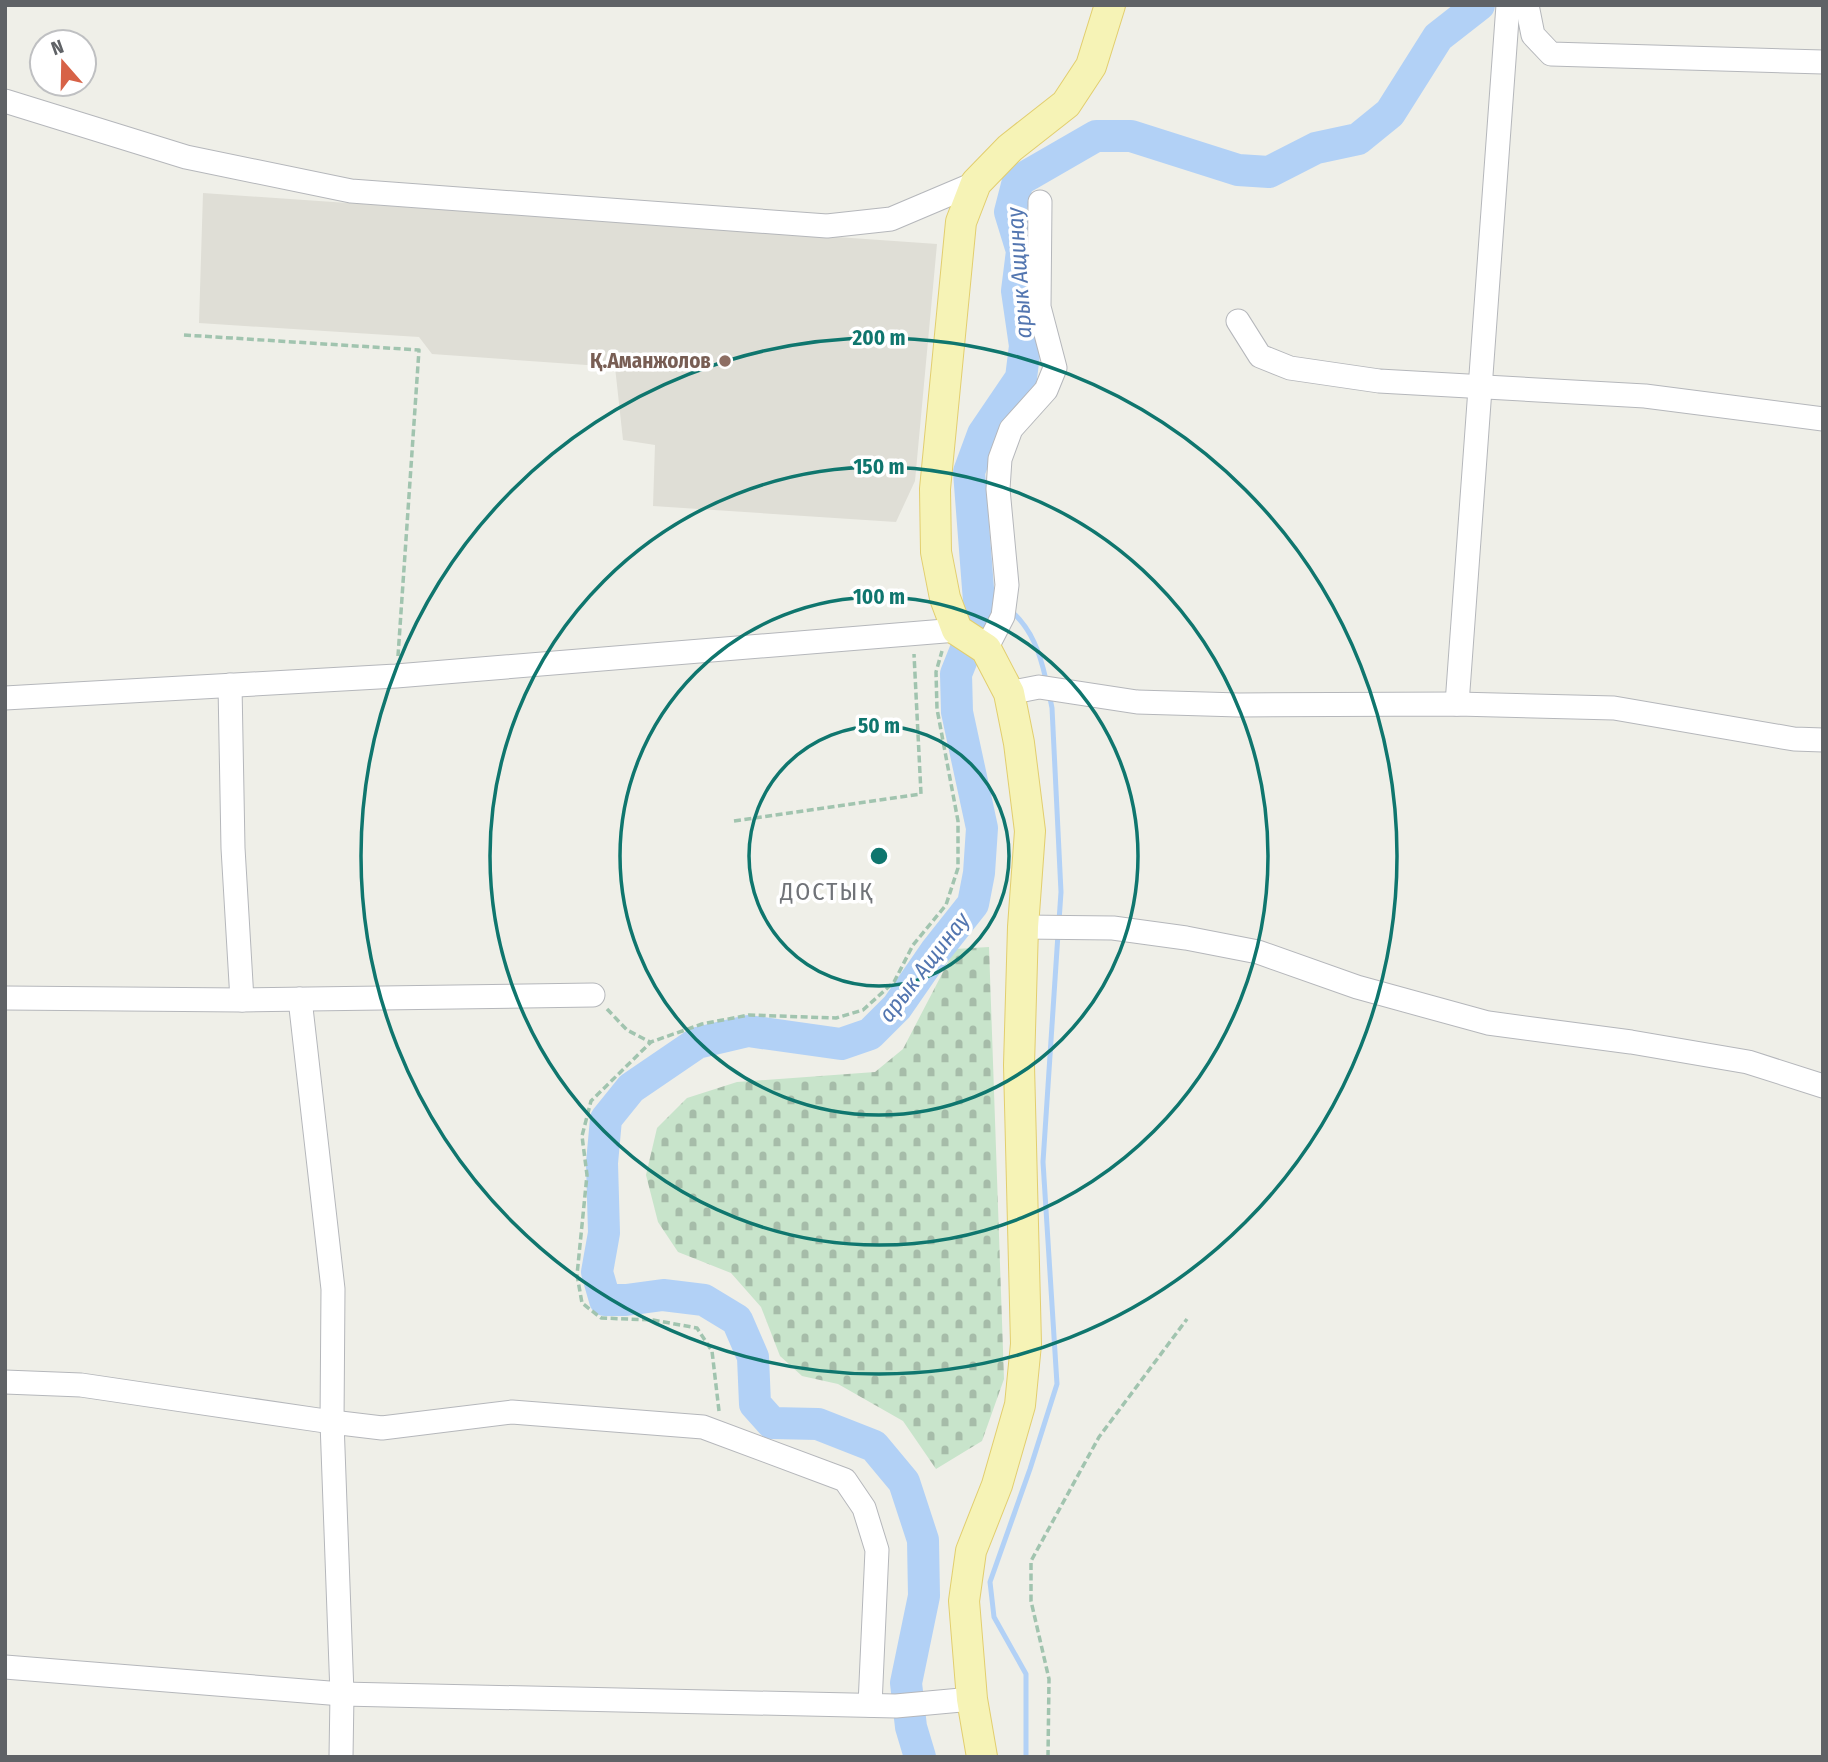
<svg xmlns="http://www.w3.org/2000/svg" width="1828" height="1762" viewBox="0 0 1828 1762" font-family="'Fira Sans Condensed',sans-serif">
  <defs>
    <pattern id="cemetery-stones" width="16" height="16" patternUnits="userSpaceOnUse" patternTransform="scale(1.75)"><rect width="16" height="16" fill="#c8e4cb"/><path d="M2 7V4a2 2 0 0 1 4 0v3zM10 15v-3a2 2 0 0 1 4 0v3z" fill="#a6bca9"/></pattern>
  </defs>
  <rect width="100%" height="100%" fill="#efefe8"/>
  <path fill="#dfded6" d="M 203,193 L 937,244 L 915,481 L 896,522 L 653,506 L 655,445 L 623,440 L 615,367 L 432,354 L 419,337 L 199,323 Z"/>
  <path fill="url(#cemetery-stones)" d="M 989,947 L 1004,1379 L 982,1441 L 936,1469 L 903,1421 L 838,1384 L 802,1376 L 780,1356 L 761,1307 L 731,1273 L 678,1252 L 658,1222 L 646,1175 L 657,1128 L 687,1098 L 737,1082 L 875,1072 L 903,1049 L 955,949 Z"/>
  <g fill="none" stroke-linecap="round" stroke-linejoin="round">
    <g stroke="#b2d1f6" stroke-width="5">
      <path d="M 977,579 L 998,598"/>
      <path d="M 1010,610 C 1032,629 1040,653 1046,680"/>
      <path d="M 1049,693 L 1052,708 L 1061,892 L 1059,921"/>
      <path d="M 1026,1757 L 1026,1674 L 994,1617 L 990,1582 L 1030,1469 L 1057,1384 L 1043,1162 L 1058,934"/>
    </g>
    <path stroke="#b2d1f6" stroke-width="32" d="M 920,1757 L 911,1727 L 906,1683 L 924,1596 L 923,1540 L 904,1482 L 874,1446 L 818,1424 L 772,1423 L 755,1404 L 753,1357 L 737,1320 L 704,1300 L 663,1295 L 626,1300 L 605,1300 L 597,1272 L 604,1233 L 602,1163 L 606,1119 L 631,1088 L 697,1043 L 748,1031 L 841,1044 L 870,1034 L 897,1007 L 935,952 L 973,904 L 979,873 L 982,828 L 957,712 L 956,674 L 980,614 L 969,472 L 983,434 L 1021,378 L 1025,346 L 1017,291 L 1022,251 L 1010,212 L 1018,181 L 1096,136 L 1131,136 L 1238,170 L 1269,172 L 1316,148 L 1358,139 L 1390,113 L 1438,37 L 1479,5"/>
    <defs>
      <g id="minor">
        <path d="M 1527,5 L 1533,35 L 1551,54 L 1823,62"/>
        <path d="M 5,101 L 186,157 L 351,191 L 827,226 L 891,219 L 976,183"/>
        <path d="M 1238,321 L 1260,356 L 1290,368 L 1379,381 L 1645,396 L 1823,419"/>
        <path d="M 986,649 L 1003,616 L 1007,585 L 998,489 L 1000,459 L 1011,429 L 1046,390 L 1055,368 L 1039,307 L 1040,202"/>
        <path d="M 230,685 L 233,848 L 242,1000"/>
        <path d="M 1009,693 L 1039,687 L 1137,702 L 1239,705 L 1457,704 L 1614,708 L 1794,739 L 1823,740"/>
        <path d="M 5,698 L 396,676 L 957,630"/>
        <path d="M 1457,704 L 1508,5"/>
        <path d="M 1023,927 L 1113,928 L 1186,938 L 1258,952 L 1357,987 L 1488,1023 L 1631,1042 L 1748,1062 L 1823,1086"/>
        <path d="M 5,998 L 242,1000 L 593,995"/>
        <path d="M 300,999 L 333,1289 L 332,1422 L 342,1694 L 341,1757"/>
        <path d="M 5,1382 L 81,1385 L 332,1422 L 382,1428 L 512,1412 L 703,1427 L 845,1480 L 864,1508 L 877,1550 L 870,1705"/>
        <path d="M 5,1667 L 342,1694 L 896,1706 L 972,1699"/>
      </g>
      <path id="major" d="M 982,1757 L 972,1699 L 964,1601 L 971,1551 L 997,1485 L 1020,1405 L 1026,1344 L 1019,1065 L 1023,927 L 1030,831 L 1019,743 L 1009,693 L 986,649 L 957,630 L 945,598 L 936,552 L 935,489 L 961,222 L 976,183 L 1010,148 L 1066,104 L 1091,66 L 1110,5"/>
    </defs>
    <use href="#minor" stroke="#b5b7bb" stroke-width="25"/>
    <use href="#major" stroke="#e2ce6e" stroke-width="32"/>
    <g stroke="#a1c4af" stroke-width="3.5" stroke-dasharray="7 3.5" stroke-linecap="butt">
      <path d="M 184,335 L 419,350 L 398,656"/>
      <path d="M 734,821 L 921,794 L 914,654"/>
      <path d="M 607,1009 L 627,1030 L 650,1042"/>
      <path d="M 719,1411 L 712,1351 L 697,1328 L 653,1320 L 601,1318 L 582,1303 L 577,1275 L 587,1175 L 582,1136 L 591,1101 L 651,1042 L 702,1024 L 749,1015 L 836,1018 L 863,1010 L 894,982 L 913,945 L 946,905 L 958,868 L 958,821 L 937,709 L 936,672 L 942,651"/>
      <path d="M 1048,1757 L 1049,1679 L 1031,1601 L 1031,1561 L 1099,1437 L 1187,1319"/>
    </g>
    <use href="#minor" stroke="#fff" stroke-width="23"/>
    <use href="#major" stroke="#f6f3b6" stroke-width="30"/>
  </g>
  <g fill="none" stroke="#0f766e" stroke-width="3.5">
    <circle cx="879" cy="856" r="130"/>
    <circle cx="879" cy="856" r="259"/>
    <circle cx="879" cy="856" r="389"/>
    <circle cx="879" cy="856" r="518"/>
  </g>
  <circle fill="#8d6e63" stroke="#fff" stroke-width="2.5" cx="725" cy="361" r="7"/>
  <g text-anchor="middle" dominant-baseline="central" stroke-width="7" stroke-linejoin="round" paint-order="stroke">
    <g font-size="21" font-weight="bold" fill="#785e54" stroke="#fff" text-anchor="end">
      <text x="711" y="361">Қ.Аманжолов</text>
    </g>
    <g font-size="23" font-style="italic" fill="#5376b0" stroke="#fff">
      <text transform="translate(1019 273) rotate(-94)">арык Ащинау</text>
      <text transform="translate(924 967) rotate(-52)">арык Ащинау</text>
    </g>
    <g font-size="24" letter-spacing="2" fill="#707378" stroke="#fff">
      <text x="827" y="892">ДОСТЫҚ</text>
    </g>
  </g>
  <circle cx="879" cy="856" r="10" fill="#0f766e" stroke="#fff" stroke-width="3.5"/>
  <g font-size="21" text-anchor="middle" font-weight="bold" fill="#0f766e" stroke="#fff" stroke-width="7" stroke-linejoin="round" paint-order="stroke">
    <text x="879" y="345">200 m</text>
    <text x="879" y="474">150 m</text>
    <text x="879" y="604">100 m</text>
    <text x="879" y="733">50 m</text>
  </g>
  <rect width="1828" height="1762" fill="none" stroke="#5f6266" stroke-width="14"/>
  <g transform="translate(63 63) rotate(340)"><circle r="33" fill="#ffffff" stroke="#bfc0c2" stroke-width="2"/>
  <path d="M0-5L12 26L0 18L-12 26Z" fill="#d76247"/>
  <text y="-10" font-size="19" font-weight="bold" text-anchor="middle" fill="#5f6266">N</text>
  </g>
</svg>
